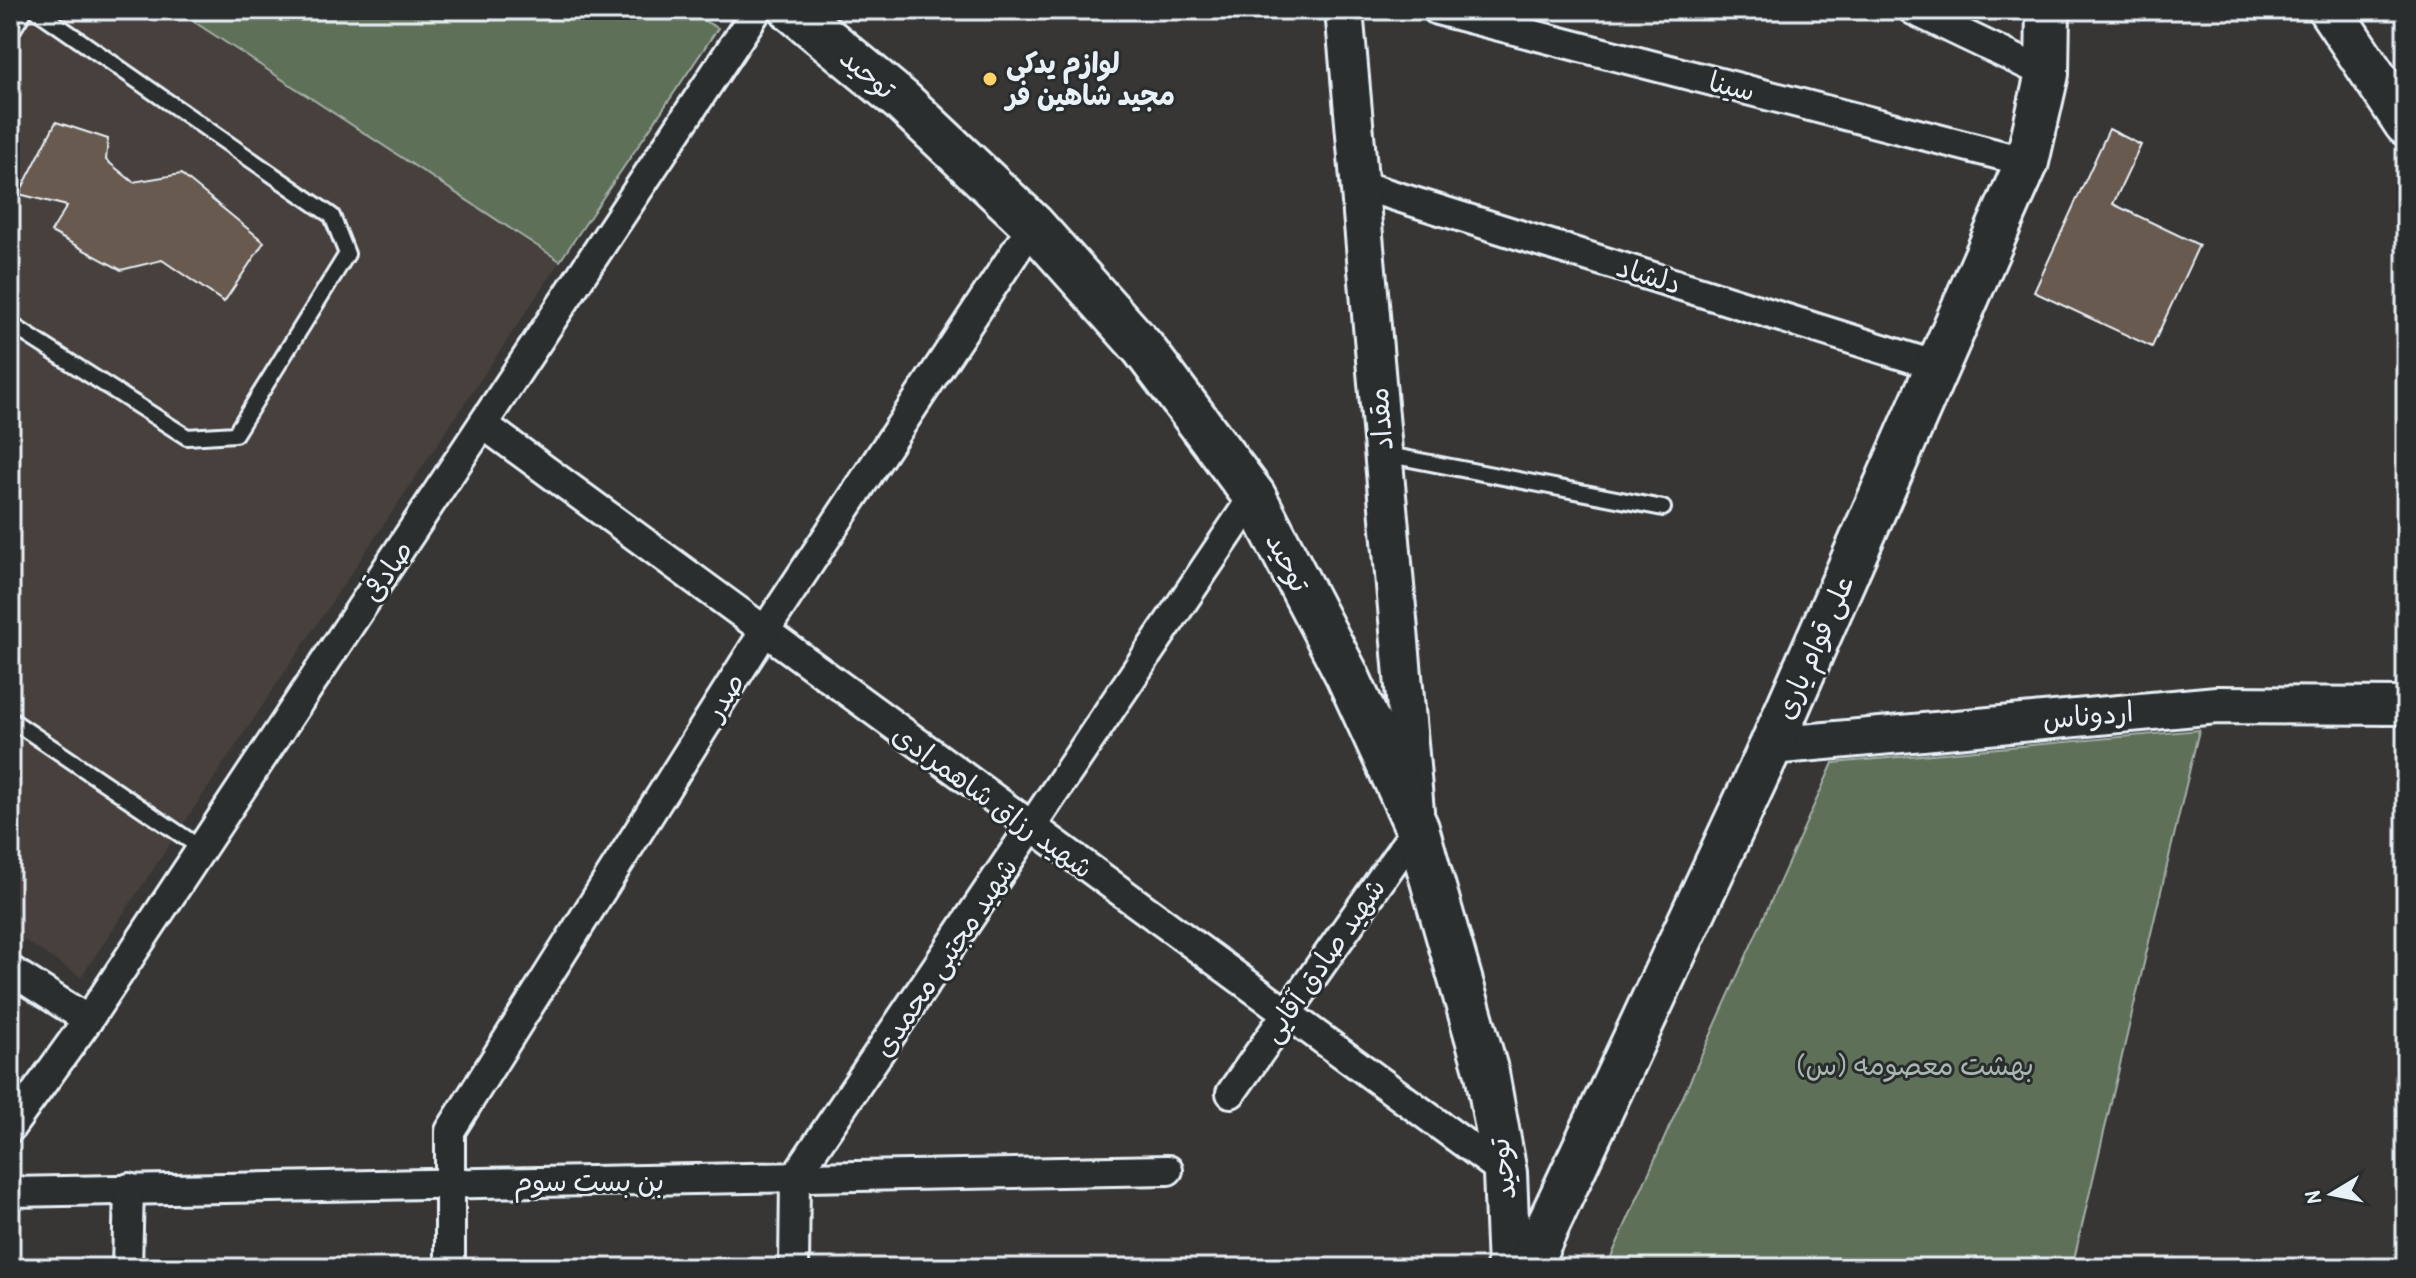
<svg xmlns="http://www.w3.org/2000/svg" width="2416" height="1278" viewBox="0 0 2416 1278" font-family="'Patrick Hand','Playpen Sans Arabic',sans-serif">
  <rect width="100%" height="100%" fill="#373635"/>
  <filter id="ink" filterUnits="userSpaceOnUse"><feTurbulence type="fractalNoise" baseFrequency=".0125" numOctaves="2"/><feDisplacementMap in="SourceGraphic" scale="16" xChannelSelector="R" yChannelSelector="G"/><feConvolveMatrix kernelMatrix="1 2 1 2 8 2 1 2 1" color-interpolation-filters="sRGB"/></filter>
  <g filter="url(#ink)">
    <path fill="#46413d" d="M 10,10 L 176,10 L 560,261 L 81,977 L 10,931 Z"/>
    <g fill="#5e7059" stroke="#a3b0a8" stroke-width="2">
      <path d="M 176,10 L 684,10 L 718,28 L 560,261 Z"/>
      <path d="M 2199,730 L 2072,1268 L 1606,1268 L 1833,763 Z"/>
    </g>
    <g fill="#695a50" stroke="#e8f1f8" stroke-width="2">
      <path d="M 56,122 L 108,139 L 106,160 L 133,182 L 181,174 L 264,242 L 224,302 L 162,260 L 121,270 L 51,232 L 67,206 L 19,194 Z"/>
      <path d="M 2109,129 L 2141,145 L 2113,204 L 2199,245 L 2152,347 L 2034,292 Z"/>
    </g>
    <g fill="none" stroke-linecap="round" stroke-linejoin="round">
      <defs>
        <g id="service">
          <path d="M 10,34 L 25,10"/>
          <path d="M 10,324 L 187,437 L 235,434 L 347,254 L 332,216 L 36,10"/>
          <path d="M 1384,454 L 1663,508"/>
          <path d="M 10,719 L 202,849"/>
        </g>
        <g id="minor">
          <path d="M 1437,10 L 2027,162"/>
          <path d="M 1913,10 L 2047,74"/>
          <path d="M 1360,185 L 1937,366"/>
          <path d="M 484,425 L 1505,1173"/>
          <path d="M 10,970 L 88,1020"/>
          <path d="M 1231,1093 L 1417,828"/>
          <path d="M 10,1128 L 88,1020 L 757,10"/>
          <path d="M 10,1192 L 1168,1170"/>
          <path d="M 127,1268 L 129,1188"/>
          <path d="M 450,1268 L 450,1131 L 764,632 L 1033,225"/>
          <path d="M 794,1268 L 795,1177 L 1254,496"/>
        </g>
        <g id="tertiary">
          <path d="M 1344,10 L 1415,811"/>
          <path d="M 1771,746 L 2217,705 L 2406,706"/>
        </g>
        <g id="secondary">
          <path d="M 792,10 L 902,101 L 1033,225 L 1143,348 L 1254,496 L 1347,675 L 1417,828 L 1487,1073 L 1505,1173 L 1509,1268"/>
          <path d="M 2330,10 L 2406,124"/>
          <path d="M 1528,1268 L 1771,746 L 2027,162 L 2047,74 L 2048,10"/>
        </g>
      </defs>
      <use href="#service" stroke="#e8f1f8" stroke-width="20"/>
      <use href="#minor" stroke="#e8f1f8" stroke-width="34"/>
      <use href="#tertiary" stroke="#e8f1f8" stroke-width="42"/>
      <use href="#secondary" stroke="#e8f1f8" stroke-width="48"/>
      <use href="#service" stroke="#2a2d2e" stroke-width="14"/>
      <use href="#minor" stroke="#2a2d2e" stroke-width="28"/>
      <use href="#tertiary" stroke="#2a2d2e" stroke-width="36"/>
      <use href="#secondary" stroke="#2a2d2e" stroke-width="42"/>
    </g>
  </g>
  <circle fill="#ffd166" stroke="#2a2d2e" stroke-width="3" cx="990" cy="79" r="8"/>
  <g text-anchor="middle" dominant-baseline="central" stroke-width="6" stroke-linejoin="round" paint-order="stroke">
    <g font-size="28" font-weight="bold" fill="#e8f1f8" stroke="#2a2d2e" text-anchor="start">
      <text x="1006" y="63">لوازم یدکی<tspan x="1006" dy="32">مجید شاهین فر</tspan></text>
    </g>
    <g font-size="28" fill="#e8f1f8" stroke="#2a2d2e">
      <text transform="translate(868 73) rotate(40)">توحید</text>
      <text transform="translate(1732 86) rotate(14)">سینا</text>
      <text transform="translate(1649 275) rotate(17)">دلشاد</text>
      <text transform="translate(1380 419) rotate(-95)">مقداد</text>
      <text transform="translate(1288 562) rotate(63)">توحید</text>
      <text transform="translate(387 571) rotate(-56)">صادقی</text>
      <text transform="translate(1814 647) rotate(-66)">علی قوام یاری</text>
      <text transform="translate(724 696) rotate(-58)">صدر</text>
      <text transform="translate(2088 715) rotate(-5)">اردوناس</text>
      <text transform="translate(993 801) rotate(36)">شهید رزاق شاهمرادی</text>
      <text transform="translate(945 957) rotate(-56)">شهید مجتبی محمدی</text>
      <text transform="translate(1323 960) rotate(-55)">شهید صادق آقایی</text>
      <text transform="translate(1502 1169) rotate(-97)">توحید</text>
      <text x="589" y="1181">بن بست سوم</text>
    </g>
    <g font-size="28" fill="#aab7b0" stroke="#2a2d2e">
      <text x="1915" y="1065">(بهشت معصومه (س</text>
    </g>
  </g>
  <rect width="2416" height="1278" fill="none" stroke="#2a2d2e" stroke-width="40"/>
  <rect x="20" y="20" width="2376" height="1238" fill="none" stroke="#e8f1f8" stroke-width="3" filter="url(#ink)"/>
  <g transform="translate(2332 1194) rotate(260)" stroke="#2a2d2e" stroke-width="6" paint-order="stroke">
  <path d="M0-6L14 30L0 20L-14 30Z" fill="#e8f1f8"/>
  <text y="-12" font-size="22" font-weight="bold" text-anchor="middle" fill="#e8f1f8">N</text>
  </g>
</svg>
